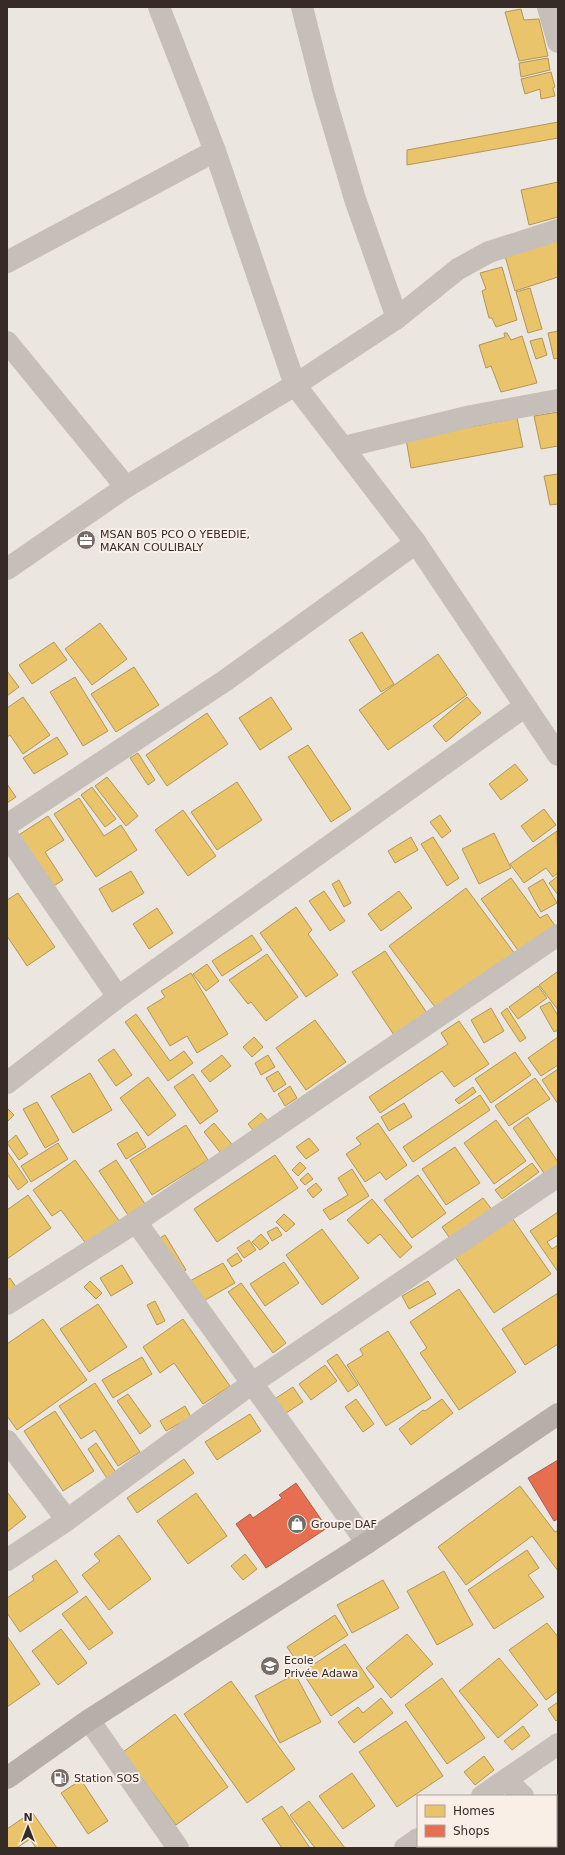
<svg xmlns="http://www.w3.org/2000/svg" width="565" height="1855" viewBox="0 0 565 1855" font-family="'DejaVu Sans',sans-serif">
  <rect width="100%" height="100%" fill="#ece6e0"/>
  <g fill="#e9c46a" stroke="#b39656">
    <path d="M 521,9 L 524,20 L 539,19 L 548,56 L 519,61 L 505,12 Z"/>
    <path d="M 548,58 L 550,70 L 521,77 L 519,63 Z"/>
    <path d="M 551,72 L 555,87 L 553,88 L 555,96 L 541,99 L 540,89 L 525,94 L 521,79 Z"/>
    <path d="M 558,122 L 558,138 L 407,165 L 407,150 Z"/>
    <path d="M 558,182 L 558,217 L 529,225 L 521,190 Z"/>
    <path d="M 558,238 L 558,277 L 515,291 L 505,256 Z"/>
    <path d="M 502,267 L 517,320 L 496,327 L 492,318 L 489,318 L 482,291 L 486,289 L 480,273 Z"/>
    <path d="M 530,288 L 542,329 L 528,333 L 516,292 Z"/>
    <path d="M 558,331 L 558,358 L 554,359 L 548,333 Z"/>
    <path d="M 504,333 L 507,333 L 511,340 L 522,336 L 537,383 L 501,392 L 491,366 L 486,368 L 479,345 L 505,337 Z"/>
    <path d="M 542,338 L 547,355 L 536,359 L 530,341 Z"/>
    <path d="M 558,412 L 558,446 L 541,449 L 534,416 Z"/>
    <path d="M 517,418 L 523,447 L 411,468 L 406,439 Z"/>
    <path d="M 558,474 L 558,504 L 550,505 L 544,476 Z"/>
    <path d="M 100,623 L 127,659 L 92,685 L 65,649 Z"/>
    <path d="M 362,632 L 394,684 L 381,692 L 349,640 Z"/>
    <path d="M 54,642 L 67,660 L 32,684 L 19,665 Z"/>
    <path d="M 438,654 L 467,695 L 388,750 L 359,710 Z"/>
    <path d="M 134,667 L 159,705 L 116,732 L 91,694 Z"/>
    <path d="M 7,671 L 19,687 L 7,696 Z"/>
    <path d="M 75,677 L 108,731 L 83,746 L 50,692 Z"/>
    <path d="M 23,697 L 50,735 L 23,754 L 10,735 L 7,737 L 7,708 Z"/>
    <path d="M 271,697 L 292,729 L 260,750 L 239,718 Z"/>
    <path d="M 467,697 L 481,713 L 446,742 L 433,726 Z"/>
    <path d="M 207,713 L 228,744 L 167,786 L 146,755 Z"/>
    <path d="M 57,737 L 68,754 L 34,774 L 23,758 Z"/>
    <path d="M 308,745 L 351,809 L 331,822 L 288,757 Z"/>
    <path d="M 138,753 L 155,780 L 148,785 L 130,758 Z"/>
    <path d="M 515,764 L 528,780 L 501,800 L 489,784 Z"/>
    <path d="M 107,777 L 138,816 L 126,826 L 95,786 Z"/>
    <path d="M 237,782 L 262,820 L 217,850 L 191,812 Z"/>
    <path d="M 7,784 L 16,797 L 7,803 Z"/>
    <path d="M 92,787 L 116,819 L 105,827 L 81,795 Z"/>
    <path d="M 79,798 L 104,836 L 121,825 L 137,850 L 96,877 L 54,814 Z"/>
    <path d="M 544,809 L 556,825 L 533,842 L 521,826 Z"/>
    <path d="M 183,810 L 216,856 L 188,876 L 155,830 Z"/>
    <path d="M 440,815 L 451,831 L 442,838 L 430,822 Z"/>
    <path d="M 48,816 L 64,840 L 45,852 L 63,880 L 49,889 L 14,838 Z"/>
    <path d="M 557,831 L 558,873 L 553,877 L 546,868 L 524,883 L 510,864 Z"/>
    <path d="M 494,833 L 511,868 L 479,884 L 462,849 Z"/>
    <path d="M 411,837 L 418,850 L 395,863 L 388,851 Z"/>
    <path d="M 433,837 L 459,878 L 447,886 L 421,844 Z"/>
    <path d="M 131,871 L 144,893 L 112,912 L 99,889 Z"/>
    <path d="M 558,876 L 558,895 L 549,883 Z"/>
    <path d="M 511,878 L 540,918 L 547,914 L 556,927 L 520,953 L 481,899 Z"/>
    <path d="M 543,879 L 557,903 L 541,912 L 528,888 Z"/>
    <path d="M 339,880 L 351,903 L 344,907 L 332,884 Z"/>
    <path d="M 466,888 L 515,954 L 438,1011 L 389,946 Z"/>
    <path d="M 324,891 L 345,921 L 330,931 L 309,901 Z"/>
    <path d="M 399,891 L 412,908 L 381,931 L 368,914 Z"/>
    <path d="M 18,893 L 55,947 L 27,966 L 7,936 L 7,900 Z"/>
    <path d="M 296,907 L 312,930 L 308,934 L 338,975 L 306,997 L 260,933 Z"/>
    <path d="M 157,908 L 173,933 L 149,949 L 133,924 Z"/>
    <path d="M 252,935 L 262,950 L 222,976 L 212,961 Z"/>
    <path d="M 385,951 L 429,1016 L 396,1038 L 352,972 Z"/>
    <path d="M 267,954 L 298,997 L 266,1021 L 251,1002 L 248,1004 L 229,980 Z"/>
    <path d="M 207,964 L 219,981 L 206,991 L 193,974 Z"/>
    <path d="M 557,972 L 558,974 L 558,1010 L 539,985 Z"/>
    <path d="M 191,973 L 228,1034 L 197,1053 L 187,1036 L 170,1046 L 147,1008 L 165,997 L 161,991 Z"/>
    <path d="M 538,986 L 547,998 L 518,1019 L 509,1007 Z"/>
    <path d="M 550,1002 L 558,1016 L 558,1030 L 554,1032 L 540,1007 Z"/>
    <path d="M 491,1008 L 504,1031 L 484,1043 L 471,1020 Z"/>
    <path d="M 507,1008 L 526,1038 L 520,1042 L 501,1013 Z"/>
    <path d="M 136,1014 L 170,1061 L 184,1051 L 193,1063 L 168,1081 L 125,1022 Z"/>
    <path d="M 315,1020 L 346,1062 L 306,1090 L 276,1048 Z"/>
    <path d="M 459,1021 L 489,1064 L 454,1087 L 442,1071 L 380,1113 L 369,1097 L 448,1044 L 441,1033 Z"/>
    <path d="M 254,1037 L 263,1047 L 252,1057 L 243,1047 Z"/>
    <path d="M 558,1037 L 558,1065 L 541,1076 L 528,1058 Z"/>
    <path d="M 114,1049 L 132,1075 L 116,1086 L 98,1060 Z"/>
    <path d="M 515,1052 L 531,1075 L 491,1103 L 475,1079 Z"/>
    <path d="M 222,1055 L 231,1066 L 210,1082 L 201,1071 Z"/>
    <path d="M 268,1055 L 275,1067 L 261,1075 L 255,1063 Z"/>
    <path d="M 558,1069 L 558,1104 L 542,1080 Z"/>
    <path d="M 278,1071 L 286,1084 L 274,1092 L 266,1078 Z"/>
    <path d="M 90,1073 L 112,1110 L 73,1133 L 51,1096 Z"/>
    <path d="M 193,1074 L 218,1111 L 200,1124 L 174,1087 Z"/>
    <path d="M 148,1077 L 176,1115 L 148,1136 L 120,1098 Z"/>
    <path d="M 535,1078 L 550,1099 L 509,1126 L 495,1106 Z"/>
    <path d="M 290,1086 L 297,1098 L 285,1106 L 278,1094 Z"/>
    <path d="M 473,1087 L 476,1092 L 459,1104 L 455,1100 Z"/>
    <path d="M 480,1095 L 490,1110 L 413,1162 L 403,1147 Z"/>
    <path d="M 37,1102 L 59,1140 L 45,1148 L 23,1109 Z"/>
    <path d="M 404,1103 L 412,1117 L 389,1131 L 381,1117 Z"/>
    <path d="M 7,1108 L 14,1115 L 7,1122 Z"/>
    <path d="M 261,1113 L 270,1123 L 256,1134 L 248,1124 Z"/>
    <path d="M 528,1117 L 558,1162 L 558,1168 L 546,1176 L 513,1128 Z"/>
    <path d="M 496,1120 L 526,1161 L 494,1184 L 464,1143 Z"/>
    <path d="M 214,1123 L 235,1148 L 224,1157 L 204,1132 Z"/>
    <path d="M 378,1123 L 407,1165 L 386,1180 L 380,1172 L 365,1182 L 346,1154 L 361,1144 L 356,1138 Z"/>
    <path d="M 186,1125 L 208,1160 L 152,1195 L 130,1160 Z"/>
    <path d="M 137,1132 L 146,1147 L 126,1159 L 117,1144 Z"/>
    <path d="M 16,1135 L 28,1154 L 19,1160 L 7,1143 Z"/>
    <path d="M 309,1138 L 319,1150 L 306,1159 L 296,1147 Z"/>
    <path d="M 58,1143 L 68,1159 L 31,1182 L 21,1166 Z"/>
    <path d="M 455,1147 L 480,1183 L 446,1205 L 422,1169 Z"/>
    <path d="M 7,1151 L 28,1182 L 18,1190 L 7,1174 Z"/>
    <path d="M 275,1155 L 298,1188 L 217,1242 L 194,1209 Z"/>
    <path d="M 75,1160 L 120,1222 L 87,1245 L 61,1210 L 52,1216 L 33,1190 Z"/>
    <path d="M 116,1160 L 145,1204 L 128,1215 L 99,1171 Z"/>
    <path d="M 300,1162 L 306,1168 L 298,1176 L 292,1170 Z"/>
    <path d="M 532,1163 L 539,1172 L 502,1199 L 495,1190 Z"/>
    <path d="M 352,1169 L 369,1196 L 330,1220 L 323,1210 L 348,1195 L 338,1178 Z"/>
    <path d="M 308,1173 L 313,1179 L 305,1185 L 300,1180 Z"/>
    <path d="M 418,1175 L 446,1213 L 412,1238 L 384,1200 Z"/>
    <path d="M 316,1183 L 322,1190 L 313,1198 L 307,1190 Z"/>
    <path d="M 28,1195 L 51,1228 L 7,1259 L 7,1210 Z"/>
    <path d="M 483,1198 L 493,1211 L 451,1240 L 442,1227 Z"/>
    <path d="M 372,1199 L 412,1247 L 400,1258 L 380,1234 L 368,1244 L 347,1220 Z"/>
    <path d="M 558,1212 L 558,1235 L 547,1242 L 552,1249 L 558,1245 L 558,1272 L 530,1231 Z"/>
    <path d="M 284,1214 L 295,1224 L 286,1232 L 276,1222 Z"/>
    <path d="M 510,1215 L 551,1274 L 494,1313 L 453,1254 Z"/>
    <path d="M 277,1227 L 282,1235 L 272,1241 L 267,1232 Z"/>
    <path d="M 322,1229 L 359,1278 L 322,1305 L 286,1255 Z"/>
    <path d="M 261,1234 L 269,1243 L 260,1250 L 252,1242 Z"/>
    <path d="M 165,1235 L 186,1270 L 178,1274 L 158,1239 Z"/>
    <path d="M 249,1240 L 256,1250 L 244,1258 L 237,1248 Z"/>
    <path d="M 237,1253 L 242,1261 L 232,1267 L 227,1260 Z"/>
    <path d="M 284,1262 L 299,1283 L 265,1306 L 250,1284 Z"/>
    <path d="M 223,1263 L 235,1283 L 200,1303 L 188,1282 Z"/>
    <path d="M 122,1265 L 133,1283 L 111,1296 L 100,1278 Z"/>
    <path d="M 10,1278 L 16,1287 L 7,1293 L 7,1280 Z"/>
    <path d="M 90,1281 L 102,1293 L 96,1299 L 84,1287 Z"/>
    <path d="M 428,1281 L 436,1294 L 409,1309 L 402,1296 Z"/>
    <path d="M 241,1283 L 286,1343 L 273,1353 L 228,1292 Z"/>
    <path d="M 459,1289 L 516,1372 L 459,1410 L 420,1353 L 427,1348 L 410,1322 Z"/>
    <path d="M 558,1293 L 558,1344 L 525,1365 L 502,1329 Z"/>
    <path d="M 155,1301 L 165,1321 L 157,1325 L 147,1305 Z"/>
    <path d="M 98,1304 L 127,1347 L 89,1372 L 60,1329 Z"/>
    <path d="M 43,1319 L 87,1380 L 17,1430 L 7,1416 L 7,1344 Z"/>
    <path d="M 183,1319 L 230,1386 L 203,1404 L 174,1363 L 160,1373 L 143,1347 Z"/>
    <path d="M 388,1331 L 431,1398 L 386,1426 L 347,1365 L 363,1355 L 360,1349 Z"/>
    <path d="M 337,1354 L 358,1385 L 348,1392 L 327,1361 Z"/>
    <path d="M 142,1357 L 152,1374 L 113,1398 L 102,1380 Z"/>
    <path d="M 325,1365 L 337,1381 L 311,1400 L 299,1384 Z"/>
    <path d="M 95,1383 L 140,1452 L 118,1466 L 95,1430 L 81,1439 L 59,1406 Z"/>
    <path d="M 293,1387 L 303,1402 L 280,1417 L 270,1402 Z"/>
    <path d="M 128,1394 L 151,1426 L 140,1434 L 117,1401 Z"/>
    <path d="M 356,1399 L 374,1424 L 363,1432 L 345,1407 Z"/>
    <path d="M 442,1399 L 453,1413 L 411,1445 L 399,1429 L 423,1410 L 425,1411 Z"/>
    <path d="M 185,1406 L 191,1417 L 166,1431 L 160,1421 Z"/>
    <path d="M 55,1411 L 94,1471 L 63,1491 L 24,1431 Z"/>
    <path d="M 250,1414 L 261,1431 L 217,1460 L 205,1442 Z"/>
    <path d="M 96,1443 L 117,1474 L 108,1480 L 88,1449 Z"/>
    <path d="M 184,1459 L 194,1473 L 137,1513 L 127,1498 Z"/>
    <path d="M 520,1486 L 555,1532 L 558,1530 L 558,1571 L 532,1536 L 466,1585 L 438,1547 Z"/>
    <path d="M 7,1492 L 26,1517 L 7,1532 Z"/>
    <path d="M 196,1493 L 227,1536 L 188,1564 L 157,1521 Z"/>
    <path d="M 119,1535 L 151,1579 L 109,1610 L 82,1575 L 100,1561 L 94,1554 Z"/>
    <path d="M 527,1550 L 539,1568 L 528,1575 L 544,1597 L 494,1629 L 468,1590 Z"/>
    <path d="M 245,1554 L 257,1569 L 243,1580 L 231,1566 Z"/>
    <path d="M 56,1560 L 78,1592 L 20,1632 L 7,1613 L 7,1598 L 34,1580 L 32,1576 Z"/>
    <path d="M 444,1571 L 473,1625 L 437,1645 L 407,1591 Z"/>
    <path d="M 383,1580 L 399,1608 L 352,1633 L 337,1605 Z"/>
    <path d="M 86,1596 L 113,1633 L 89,1650 L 62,1614 Z"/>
    <path d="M 335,1615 L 348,1635 L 300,1666 L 287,1647 Z"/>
    <path d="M 547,1623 L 558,1637 L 558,1691 L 546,1700 L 509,1650 Z"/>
    <path d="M 61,1629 L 87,1663 L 58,1685 L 32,1651 Z"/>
    <path d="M 407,1634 L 433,1664 L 391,1698 L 366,1668 Z"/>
    <path d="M 7,1636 L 40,1684 L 7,1707 Z"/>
    <path d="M 345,1644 L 374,1687 L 331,1716 L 302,1672 Z"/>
    <path d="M 499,1658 L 538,1705 L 498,1738 L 459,1691 Z"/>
    <path d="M 295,1674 L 321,1722 L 280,1743 L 255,1696 Z"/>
    <path d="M 442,1678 L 485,1738 L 447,1764 L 405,1705 Z"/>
    <path d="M 231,1681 L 295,1769 L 247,1803 L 184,1714 Z"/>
    <path d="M 381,1698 L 393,1713 L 354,1743 L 338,1722 L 358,1707 L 363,1713 Z"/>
    <path d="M 558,1702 L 558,1719 L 556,1721 L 548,1709 Z"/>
    <path d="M 175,1714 L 228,1787 L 176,1825 L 123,1752 Z"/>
    <path d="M 406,1721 L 443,1776 L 397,1807 L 359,1752 Z"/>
    <path d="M 523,1726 L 530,1736 L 512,1750 L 504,1741 Z"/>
    <path d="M 484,1756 L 494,1770 L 475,1785 L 464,1772 Z"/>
    <path d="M 352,1773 L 375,1806 L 343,1829 L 319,1796 Z"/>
    <path d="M 81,1780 L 108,1821 L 88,1834 L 61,1793 Z"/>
    <path d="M 558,1794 L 558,1822 L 556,1820 L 555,1796 Z"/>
    <path d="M 309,1801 L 345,1848 L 315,1848 L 290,1815 Z"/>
    <path d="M 282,1806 L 310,1848 L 282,1848 L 262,1819 Z"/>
    <path d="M 32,1812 L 57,1848 L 36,1848 L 30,1839 L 17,1848 L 7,1848 L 7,1829 Z"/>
  </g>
  <g fill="#e76f51" stroke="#b25b44">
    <path d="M 558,1460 L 558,1519 L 554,1521 L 528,1478 Z"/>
    <path d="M 296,1483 L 327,1528 L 266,1568 L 236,1524 L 250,1514 L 253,1518 L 282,1498 L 279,1495 Z"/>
  </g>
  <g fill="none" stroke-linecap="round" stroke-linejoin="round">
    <g stroke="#c6beb9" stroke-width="22">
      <path d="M 159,7 L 215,151 L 295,385 L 416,543 L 558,755"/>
      <path d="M 302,7 L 324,94 L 355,199 L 397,318"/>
      <path d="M 548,7 L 558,42"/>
      <path d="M 7,262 L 215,151"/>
      <path d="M 7,342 L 126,487"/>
      <path d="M 344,447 L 471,416 L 558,400"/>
      <path d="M 7,569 L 126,487 L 295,385 L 397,318 L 458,269 L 489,252 L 558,230"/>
      <path d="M 7,825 L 226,680 L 416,543"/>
      <path d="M 7,835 L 118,997"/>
      <path d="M 7,1083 L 118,997 L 524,707"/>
      <path d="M 136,1222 L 367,1543"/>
      <path d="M 7,1304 L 136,1222 L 558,935"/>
      <path d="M 7,1441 L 67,1520"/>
      <path d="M 7,1560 L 67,1520 L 251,1384 L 558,1176"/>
      <path d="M 89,1720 L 178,1848"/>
      <path d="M 506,1780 L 523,1796"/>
      <path d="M 482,1796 L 558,1744"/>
      <path d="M 556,1827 L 558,1829"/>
      <path d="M 405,1848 L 418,1839"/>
    </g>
    <path stroke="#b6aea9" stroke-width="22" d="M 7,1778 L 89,1720 L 367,1543 L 558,1414"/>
  </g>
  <defs>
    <symbol id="office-disc" viewBox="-11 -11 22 22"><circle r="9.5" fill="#766c68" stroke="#faefe7"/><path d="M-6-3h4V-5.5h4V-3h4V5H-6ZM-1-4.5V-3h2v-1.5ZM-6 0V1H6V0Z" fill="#fff"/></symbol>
    <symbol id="shop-disc" viewBox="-11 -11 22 22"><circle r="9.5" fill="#766c68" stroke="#faefe7"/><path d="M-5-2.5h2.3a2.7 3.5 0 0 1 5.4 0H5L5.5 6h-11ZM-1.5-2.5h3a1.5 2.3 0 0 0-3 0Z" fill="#fff"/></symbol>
    <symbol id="school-disc" viewBox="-11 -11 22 22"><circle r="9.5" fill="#766c68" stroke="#faefe7"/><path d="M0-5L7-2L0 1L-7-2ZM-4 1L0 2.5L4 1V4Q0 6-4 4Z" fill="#fff"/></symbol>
    <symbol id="fuel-disc" viewBox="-11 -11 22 22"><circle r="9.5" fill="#766c68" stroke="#faefe7"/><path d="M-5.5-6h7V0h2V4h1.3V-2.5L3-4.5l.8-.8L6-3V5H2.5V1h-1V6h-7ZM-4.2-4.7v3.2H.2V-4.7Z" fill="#fff"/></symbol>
  </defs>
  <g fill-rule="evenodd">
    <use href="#office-disc" x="75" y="529" width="22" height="22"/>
    <use href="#shop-disc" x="286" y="1513" width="22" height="22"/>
    <use href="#school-disc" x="259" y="1655" width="22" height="22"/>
    <use href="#fuel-disc" x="49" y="1767" width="22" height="22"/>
  </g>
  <g text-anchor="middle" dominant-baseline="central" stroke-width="4" stroke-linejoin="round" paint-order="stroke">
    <g font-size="11" fill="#362b27" stroke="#faefe7" text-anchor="start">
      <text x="100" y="534">MSAN B05 PCO O YEBEDIE,<tspan x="100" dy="13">MAKAN COULIBALY</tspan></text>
      <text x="311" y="1524">Groupe DAF</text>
      <text x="284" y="1660">Ecole<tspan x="284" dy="13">Privée Adawa</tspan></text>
      <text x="74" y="1778">Station SOS</text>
    </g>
  </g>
  <rect width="565" height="1855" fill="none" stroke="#362b27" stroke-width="16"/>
  <rect x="417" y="1795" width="140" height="52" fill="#faefe7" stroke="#aca19a"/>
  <rect x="425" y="1805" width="20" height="12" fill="#e9c46a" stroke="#aca19a"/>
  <text x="453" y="1815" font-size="12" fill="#362b27">Homes</text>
  <rect x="425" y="1825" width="20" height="12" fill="#e76f51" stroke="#aca19a"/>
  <text x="453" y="1835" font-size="12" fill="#362b27">Shops</text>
  <g transform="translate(28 1827)" stroke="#faefe7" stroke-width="3" paint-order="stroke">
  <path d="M0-3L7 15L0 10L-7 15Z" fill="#362b27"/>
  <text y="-6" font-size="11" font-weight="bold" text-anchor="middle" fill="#362b27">N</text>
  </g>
</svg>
